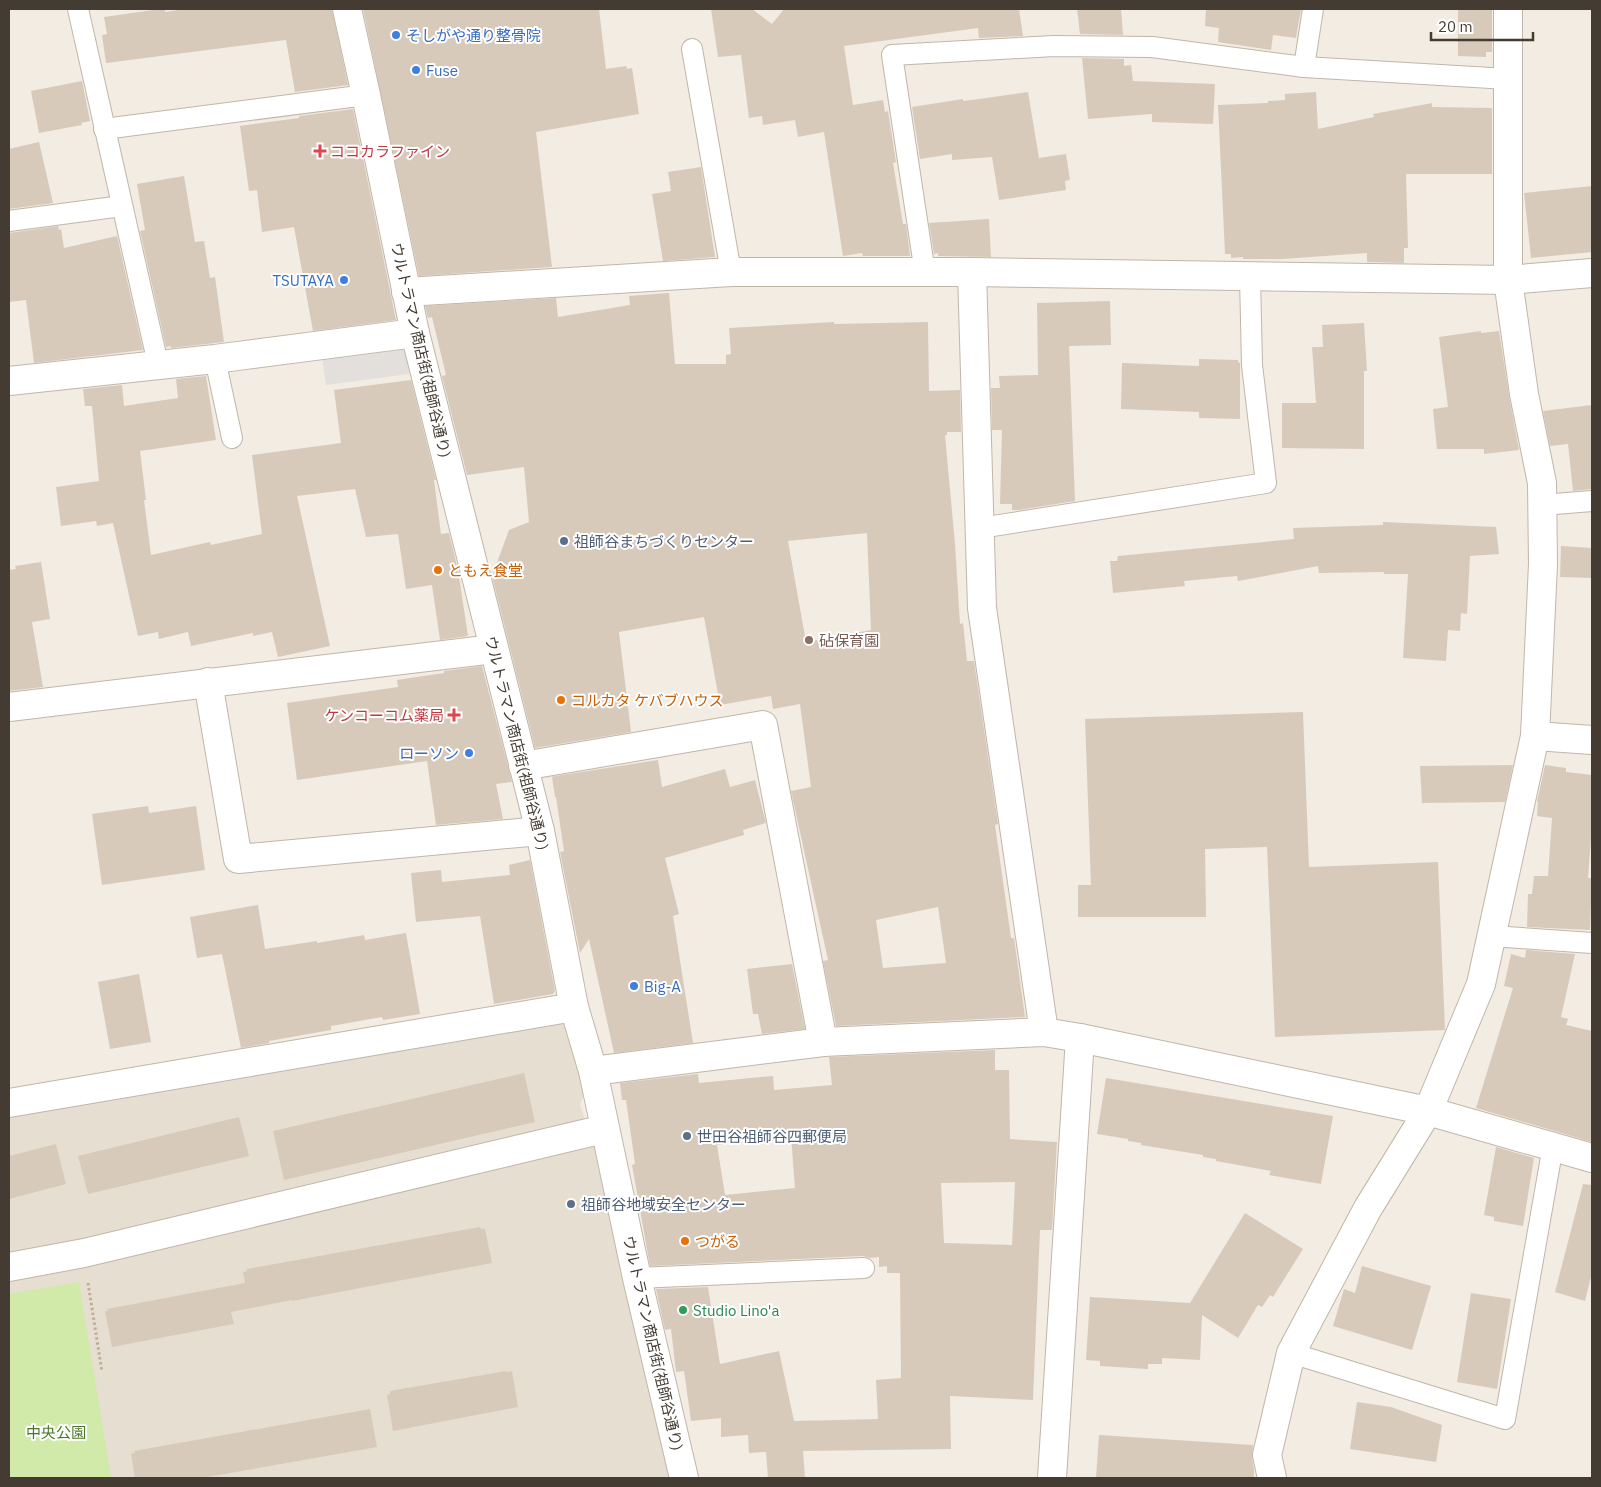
<svg xmlns="http://www.w3.org/2000/svg" width="1601" height="1487" viewBox="0 0 1601 1487" font-family="'IBM Plex Sans','Noto Sans JP',sans-serif">
  <rect width="100%" height="100%" fill="#f2ece3"/>
  <path fill="#e6ded1" d="M 574,1007 L 593,1071 L 580,1105 L 637,1278 L 685,1478 L 9,1478 L 9,1103 Z"/>
  <path fill="#d1e9a9" d="M 79,1282 L 111,1478 L 9,1478 L 9,1294 Z"/>
  <path fill="#e2dfdc" d="M 405,346 L 409,374 L 326,385 L 322,357 Z"/>
  <g fill="#d7cabb" fill-rule="evenodd">
    <path d="M 160,9 L 165,9 L 165,12 L 185,9 L 332,9 L 348,85 L 295,92 L 286,40 L 106,63 L 102,35 L 107,34 L 104,17 Z"/>
    <path d="M 363,9 L 599,9 L 606,69 L 626,66 L 627,69 L 632,68 L 639,114 L 536,132 L 552,267 L 419,276 Z"/>
    <path d="M 711,9 L 752,9 L 772,24 L 784,9 L 1019,9 L 1023,36 L 979,38 L 978,28 L 844,46 L 853,105 L 883,100 L 885,112 L 888,111 L 896,162 L 893,163 L 903,224 L 906,224 L 910,256 L 863,256 L 862,253 L 843,256 L 824,132 L 798,137 L 795,120 L 763,125 L 762,116 L 749,118 L 741,55 L 718,57 Z"/>
    <path d="M 1077,9 L 1121,9 L 1123,35 L 1080,34 Z"/>
    <path d="M 1206,9 L 1301,9 L 1296,38 L 1273,35 L 1271,50 L 1218,42 L 1219,28 L 1205,26 Z"/>
    <path d="M 1458,9 L 1492,9 L 1492,52 L 1486,52 L 1486,57 L 1458,56 Z"/>
    <path d="M 1082,58 L 1124,59 L 1124,66 L 1131,65 L 1133,81 L 1215,84 L 1213,124 L 1152,122 L 1152,114 L 1088,119 Z"/>
    <path d="M 82,81 L 90,121 L 81,123 L 82,125 L 39,133 L 31,91 Z"/>
    <path d="M 1028,92 L 1039,158 L 1066,154 L 1070,180 L 1065,181 L 1066,190 L 999,200 L 992,157 L 952,160 L 952,154 L 920,159 L 912,107 L 963,99 L 963,101 L 979,99 Z"/>
    <path d="M 1316,92 L 1318,129 L 1374,117 L 1373,114 L 1432,103 L 1432,107 L 1492,108 L 1492,174 L 1406,174 L 1408,248 L 1404,248 L 1404,263 L 1367,262 L 1367,253 L 1282,259 L 1243,259 L 1243,257 L 1231,258 L 1231,254 L 1225,254 L 1218,105 L 1268,103 L 1268,101 L 1285,100 L 1285,94 Z"/>
    <path d="M 353,109 L 396,320 L 313,331 L 294,227 L 262,232 L 257,190 L 249,191 L 240,126 L 299,118 L 299,116 Z"/>
    <path d="M 39,142 L 53,203 L 9,209 L 9,149 Z"/>
    <path d="M 701,167 L 715,257 L 663,261 L 652,194 L 671,191 L 668,172 Z"/>
    <path d="M 184,176 L 195,242 L 204,241 L 210,278 L 215,277 L 224,342 L 171,348 L 171,346 L 166,347 L 140,231 L 145,230 L 137,184 Z"/>
    <path d="M 1592,186 L 1592,252 L 1531,258 L 1524,193 Z"/>
    <path d="M 989,219 L 991,257 L 938,256 L 938,253 L 934,254 L 929,223 Z"/>
    <path d="M 58,226 L 59,230 L 61,229 L 64,248 L 117,236 L 143,350 L 34,363 L 26,300 L 9,302 L 9,233 Z"/>
    <path d="M 669,293 L 675,364 L 726,364 L 726,355 L 731,354 L 729,328 L 834,322 L 834,324 L 928,322 L 929,391 L 960,390 L 961,432 L 947,432 L 947,435 L 945,435 L 955,544 L 960,624 L 963,623 L 967,661 L 974,661 L 998,824 L 995,825 L 1011,938 L 1014,938 L 1025,1017 L 836,1026 L 823,961 L 828,960 L 791,791 L 811,787 L 800,704 L 773,709 L 771,696 L 720,705 L 704,617 L 619,632 L 631,732 L 535,748 L 492,576 L 509,530 L 529,522 L 524,467 L 467,475 L 442,376 L 446,375 L 432,317 L 428,318 L 425,306 L 556,298 L 558,317 L 630,305 L 629,296 ZM 867,533 L 871,630 L 806,642 L 788,541 ZM 938,907 L 946,963 L 883,968 L 876,920 Z"/>
    <path d="M 1110,301 L 1111,345 L 1069,346 L 1075,501 L 1019,510 L 1012,510 L 1012,504 L 1000,504 L 1002,430 L 992,430 L 991,388 L 1000,388 L 999,376 L 1038,375 L 1037,303 Z"/>
    <path d="M 1364,323 L 1367,371 L 1364,371 L 1364,449 L 1282,448 L 1282,403 L 1316,403 L 1312,347 L 1323,347 L 1322,325 Z"/>
    <path d="M 1481,331 L 1481,333 L 1499,331 L 1509,396 L 1519,450 L 1484,454 L 1484,449 L 1437,449 L 1433,409 L 1448,407 L 1439,337 Z"/>
    <path d="M 1199,359 L 1238,360 L 1238,362 L 1240,363 L 1240,419 L 1199,418 L 1199,412 L 1121,409 L 1122,363 L 1199,366 Z"/>
    <path d="M 206,376 L 216,440 L 140,451 L 146,500 L 144,500 L 151,555 L 210,542 L 211,545 L 262,534 L 252,455 L 341,443 L 334,390 L 411,380 L 436,480 L 434,480 L 441,534 L 449,533 L 458,570 L 468,636 L 440,640 L 432,585 L 406,589 L 398,534 L 366,537 L 355,489 L 297,496 L 330,646 L 278,657 L 272,632 L 253,636 L 253,633 L 191,646 L 188,632 L 159,639 L 158,632 L 138,636 L 113,523 L 97,526 L 96,521 L 61,526 L 56,487 L 99,481 L 92,406 L 85,406 L 83,389 L 122,385 L 124,406 L 178,398 L 176,379 Z"/>
    <path d="M 1592,405 L 1592,489 L 1573,491 L 1568,444 L 1550,446 L 1543,411 Z"/>
    <path d="M 1383,522 L 1496,527 L 1499,554 L 1470,556 L 1467,614 L 1461,613 L 1460,631 L 1448,630 L 1446,661 L 1403,658 L 1408,574 L 1384,574 L 1384,572 L 1319,573 L 1318,566 L 1238,581 L 1237,576 L 1184,581 L 1185,586 L 1113,593 L 1110,561 L 1117,561 L 1118,556 L 1294,539 L 1293,528 L 1383,525 Z"/>
    <path d="M 1561,546 L 1592,548 L 1592,578 L 1560,577 Z"/>
    <path d="M 41,562 L 50,619 L 32,622 L 43,687 L 9,691 L 9,570 L 16,569 L 15,566 Z"/>
    <path d="M 482,666 L 512,782 L 496,784 L 503,819 L 436,825 L 427,761 L 297,780 L 287,703 L 398,687 L 397,680 L 444,673 L 444,671 Z"/>
    <path d="M 1303,712 L 1309,867 L 1438,862 L 1445,1030 L 1275,1037 L 1267,847 L 1205,849 L 1206,917 L 1078,917 L 1078,885 L 1091,885 L 1085,719 Z"/>
    <path d="M 658,760 L 662,787 L 725,769 L 730,787 L 755,780 L 766,823 L 743,830 L 744,835 L 665,858 L 679,914 L 673,916 L 693,1043 L 614,1053 L 589,939 L 580,953 L 560,852 L 564,851 L 556,797 L 555,797 L 552,777 L 543,778 Z"/>
    <path d="M 1513,765 L 1505,802 L 1422,803 L 1420,766 Z"/>
    <path d="M 1545,765 L 1566,768 L 1566,772 L 1592,775 L 1592,824 L 1588,878 L 1592,878 L 1590,930 L 1527,927 L 1528,894 L 1532,894 L 1534,876 L 1548,876 L 1552,818 L 1537,816 L 1538,802 L 1537,802 Z"/>
    <path d="M 148,806 L 149,813 L 196,806 L 205,870 L 102,885 L 92,814 Z"/>
    <path d="M 530,860 L 555,991 L 553,994 L 494,1004 L 480,916 L 416,922 L 411,873 L 441,870 L 442,882 L 510,875 L 509,865 Z"/>
    <path d="M 258,905 L 265,949 L 317,941 L 317,943 L 364,935 L 365,940 L 406,933 L 420,1014 L 383,1020 L 382,1017 L 331,1026 L 331,1030 L 269,1041 L 269,1043 L 241,1048 L 222,954 L 197,958 L 190,917 Z"/>
    <path d="M 1526,950 L 1575,954 L 1561,1017 L 1568,1019 L 1566,1025 L 1592,1031 L 1592,1142 L 1476,1108 L 1513,988 L 1504,986 L 1511,954 L 1525,958 Z"/>
    <path d="M 792,964 L 805,1029 L 762,1034 L 758,1014 L 753,1014 L 747,969 Z"/>
    <path d="M 139,974 L 151,1042 L 110,1049 L 98,982 Z"/>
    <path d="M 995,1050 L 995,1070 L 1009,1070 L 1010,1139 L 1057,1142 L 1052,1230 L 1040,1230 L 1033,1400 L 950,1396 L 951,1449 L 803,1451 L 805,1478 L 768,1478 L 766,1452 L 749,1453 L 748,1435 L 721,1437 L 721,1418 L 691,1421 L 684,1371 L 676,1372 L 671,1329 L 665,1330 L 656,1289 L 708,1287 L 720,1364 L 779,1351 L 794,1421 L 878,1419 L 876,1380 L 901,1378 L 900,1273 L 887,1273 L 887,1266 L 879,1267 L 879,1257 L 870,1258 L 863,1256 L 650,1266 L 632,1165 L 635,1164 L 626,1100 L 622,1100 L 620,1083 L 698,1074 L 699,1083 L 773,1076 L 774,1090 L 832,1085 L 829,1057 ZM 791,1136 L 795,1188 L 725,1195 L 717,1145 L 725,1144 L 725,1142 ZM 1015,1182 L 1012,1245 L 944,1243 L 941,1183 Z"/>
    <path d="M 524,1073 L 535,1122 L 284,1180 L 273,1131 Z"/>
    <path d="M 1106,1078 L 1333,1116 L 1321,1184 L 1269,1175 L 1271,1171 L 1216,1161 L 1216,1159 L 1203,1157 L 1203,1155 L 1141,1145 L 1141,1143 L 1128,1141 L 1128,1139 L 1097,1134 Z"/>
    <path d="M 239,1117 L 249,1156 L 88,1194 L 78,1156 Z"/>
    <path d="M 56,1144 L 66,1184 L 9,1199 L 9,1156 Z"/>
    <path d="M 1496,1147 L 1534,1158 L 1523,1226 L 1494,1221 L 1494,1217 L 1484,1215 Z"/>
    <path d="M 1583,1184 L 1592,1185 L 1592,1273 L 1585,1301 L 1555,1292 Z"/>
    <path d="M 1245,1213 L 1303,1249 L 1273,1297 L 1270,1295 L 1262,1307 L 1258,1305 L 1238,1338 L 1202,1315 L 1200,1360 L 1162,1358 L 1162,1364 L 1148,1364 L 1148,1369 L 1100,1366 L 1100,1361 L 1086,1360 L 1090,1297 L 1190,1303 Z"/>
    <path d="M 480,1227 L 481,1229 L 485,1229 L 492,1263 L 292,1301 L 292,1300 L 231,1312 L 234,1324 L 112,1347 L 105,1311 L 108,1311 L 107,1309 L 245,1283 L 243,1272 L 247,1271 L 247,1269 Z"/>
    <path d="M 1362,1266 L 1431,1286 L 1412,1350 L 1333,1326 L 1344,1289 L 1355,1293 Z"/>
    <path d="M 1471,1293 L 1511,1299 L 1497,1389 L 1457,1382 Z"/>
    <path d="M 506,1371 L 506,1372 L 512,1371 L 518,1407 L 393,1431 L 387,1395 L 390,1394 L 390,1391 Z"/>
    <path d="M 1357,1402 L 1391,1407 L 1442,1425 L 1436,1462 L 1350,1449 Z"/>
    <path d="M 370,1409 L 377,1447 L 202,1478 L 135,1478 L 131,1454 L 135,1453 L 134,1451 Z"/>
    <path d="M 1099,1435 L 1253,1445 L 1252,1458 L 1254,1470 L 1254,1478 L 1096,1478 Z"/>
  </g>
  <g fill="none" stroke-linecap="round" stroke-linejoin="round">
    <defs>
      <g id="service">
        <path d="M 78,9 L 158,364"/>
        <path d="M 692,49 L 731,272"/>
        <path d="M 1304,67 L 1313,9"/>
        <path d="M 104,129 L 366,95"/>
        <path d="M 9,221 L 122,206"/>
        <path d="M 925,273 L 892,55 L 1054,46 L 1152,47 L 1304,67 L 1508,79"/>
        <path d="M 215,359 L 232,438"/>
        <path d="M 1542,505 L 1592,501"/>
        <path d="M 980,528 L 1266,483 L 1252,365 L 1250,276"/>
        <path d="M 1492,936 L 1592,943"/>
        <path d="M 637,1278 L 864,1268"/>
        <path d="M 1291,1353 L 1505,1419 L 1553,1146"/>
      </g>
      <g id="minor">
        <path d="M 347,9 L 366,95 L 415,333 L 540,831 L 574,1007 L 593,1071 L 637,1278 L 684,1478"/>
        <path d="M 972,272 L 982,608 L 1044,1032"/>
        <path d="M 406,292 L 731,272 L 972,272 L 1508,280 L 1592,273"/>
        <path d="M 9,381 L 215,359 L 415,333"/>
        <path d="M 208,682 L 238,859 L 540,831"/>
        <path d="M 9,707 L 494,649"/>
        <path d="M 1535,736 L 1592,740"/>
        <path d="M 523,766 L 763,725 L 823,1042"/>
        <path d="M 593,1071 L 823,1042 L 1044,1032 L 1080,1038 L 1428,1111 L 1592,1158"/>
        <path d="M 9,1103 L 574,1007"/>
        <path d="M 1052,1478 L 1080,1038"/>
        <path d="M 1272,1478 L 1267,1455 L 1291,1353 L 1368,1208 L 1428,1111 L 1481,984 L 1535,736 L 1543,564 L 1542,483 L 1524,394 L 1508,280 L 1508,9"/>
      </g>
      <path id="tertiary" d="M 9,1267 L 84,1253 L 604,1129"/>
    </defs>
    <use href="#service" stroke="#c1b6a8" stroke-width="22"/>
    <use href="#minor" stroke="#c1b6a8" stroke-width="30"/>
    <use href="#tertiary" stroke="#c1b6a8" stroke-width="30"/>
    <path stroke="#c0ae96" stroke-width="3" stroke-dasharray="2.5 2.5" stroke-linecap="butt" d="M 88,1283 L 102,1372"/>
    <use href="#service" stroke="#fff" stroke-width="20"/>
    <use href="#minor" stroke="#fff" stroke-width="28"/>
    <use href="#tertiary" stroke="#fff" stroke-width="28"/>
  </g>
  <g fill="#3f7fe0" stroke="#fff" stroke-width="2">
    <circle cx="396" cy="35" r="5"/>
    <circle cx="416" cy="70" r="5"/>
    <circle cx="344" cy="280" r="5"/>
    <circle cx="469" cy="753" r="5"/>
    <circle cx="634" cy="986" r="5"/>
  </g>
  <g fill="#e0444e" stroke="#fff" stroke-width="2">
    <path d="M317.5 143.5h5v5h5v5h-5v5h-5v-5h-5v-5h5z"/>
    <path d="M451.5 707.5h5v5h5v5h-5v5h-5v-5h-5v-5h5z"/>
  </g>
  <g fill="#5c6f8a" stroke="#fff" stroke-width="2">
    <circle cx="564" cy="541" r="5"/>
    <circle cx="687" cy="1136" r="5"/>
    <circle cx="571" cy="1204" r="5"/>
  </g>
  <g fill="#e8710a" stroke="#fff" stroke-width="2">
    <circle cx="438" cy="570" r="5"/>
    <circle cx="561" cy="700" r="5"/>
    <circle cx="685" cy="1241" r="5"/>
  </g>
  <circle fill="#8d6e63" stroke="#fff" stroke-width="2" cx="809" cy="640" r="5"/>
  <circle fill="#2e9e5b" stroke="#fff" stroke-width="2" cx="683" cy="1310" r="5"/>
  <g text-anchor="middle" dominant-baseline="central" stroke-width="4" stroke-linejoin="round" paint-order="stroke">
    <g font-size="15" fill="#366cbe" stroke="#fff" text-anchor="start">
      <text x="406" y="35">そしがや通り整骨院</text>
      <text x="426" y="70">Fuse</text>
      <text x="334" y="280" text-anchor="end">TSUTAYA</text>
      <text x="459" y="753" text-anchor="end">ローソン</text>
      <text x="644" y="986">Big-A</text>
    </g>
    <g font-size="15" fill="#be3a42" stroke="#fff" text-anchor="start">
      <text x="330" y="151">ココカラファイン</text>
      <text x="444" y="715" text-anchor="end">ケンコーコム薬局</text>
    </g>
    <g font-size="15" fill="#443c33" stroke="#fff">
      <text transform="translate(421 350) rotate(77)">ウルトラマン商店街(祖師谷通り)</text>
      <text transform="translate(517 743) rotate(76)">ウルトラマン商店街(祖師谷通り)</text>
      <text transform="translate(653 1343) rotate(77)">ウルトラマン商店街(祖師谷通り)</text>
    </g>
    <g font-size="15" fill="#4e5e75" stroke="#fff" text-anchor="start">
      <text x="574" y="541">祖師谷まちづくりセンター</text>
      <text x="697" y="1136">世田谷祖師谷四郵便局</text>
      <text x="581" y="1204">祖師谷地域安全センター</text>
    </g>
    <g font-size="15" fill="#c56008" stroke="#fff" text-anchor="start">
      <text x="448" y="570">ともえ食堂</text>
      <text x="571" y="700">コルカタ ケバブハウス</text>
      <text x="695" y="1241">つがる</text>
    </g>
    <g font-size="15" fill="#785e54" stroke="#fff" text-anchor="start">
      <text x="819" y="640">砧保育園</text>
    </g>
    <g font-size="15" fill="#27864d" stroke="#fff" text-anchor="start">
      <text x="693" y="1310">Studio Lino'a</text>
    </g>
    <g font-size="15" fill="#4b7725" stroke="#fff">
      <text x="56" y="1432">中央公園</text>
    </g>
  </g>
  <rect width="1601" height="1487" fill="none" stroke="#443c33" stroke-width="20"/>
  <path d="M1431 32v8h102v-8" fill="none" stroke="#443c33" stroke-width="2.5"/>
  <text x="1438" y="32" font-size="15" fill="#443c33" stroke="#ffffff" stroke-width="4" paint-order="stroke">20 m</text>
</svg>
